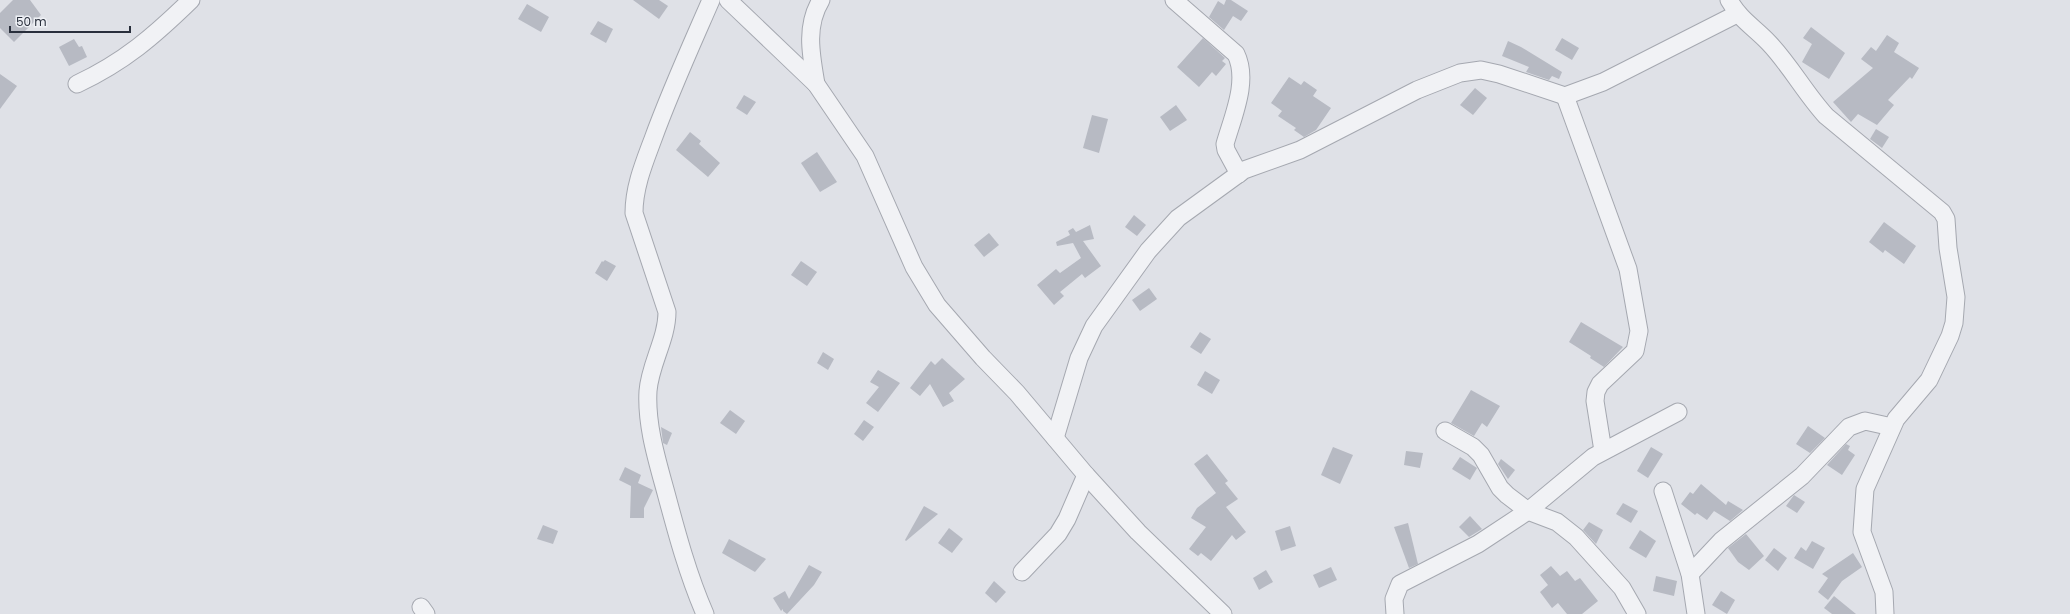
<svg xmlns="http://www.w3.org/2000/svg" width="2070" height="614" viewBox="0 0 2070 614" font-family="Poppins,sans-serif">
  <rect width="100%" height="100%" fill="#dfe1e7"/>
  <g fill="#b7bac3">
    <path d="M 13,0 L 30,0 L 41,15 L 14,42 L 0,28 L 0,13 Z"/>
    <path d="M 633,0 L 659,0 L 668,6 L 659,19 Z"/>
    <path d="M 1226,0 L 1231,0 L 1248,11 L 1241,21 L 1233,16 L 1224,30 L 1209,17 L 1218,1 L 1224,5 Z"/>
    <path d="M 527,4 L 549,17 L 541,32 L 518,19 Z"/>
    <path d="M 598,21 L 613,29 L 606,43 L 590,34 Z"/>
    <path d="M 1811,27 L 1845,53 L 1829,79 L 1802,62 L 1812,44 L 1803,38 Z"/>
    <path d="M 1887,35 L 1899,43 L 1894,52 L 1919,68 L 1912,79 L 1910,77 L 1888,100 L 1894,105 L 1877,125 L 1858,114 L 1851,122 L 1833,102 L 1873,68 L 1861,59 L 1871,47 L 1876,51 Z"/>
    <path d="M 1203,38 L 1225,58 L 1222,61 L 1226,64 L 1216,76 L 1212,72 L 1199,87 L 1177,67 Z"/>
    <path d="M 1562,38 L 1579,48 L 1572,60 L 1555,50 Z"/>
    <path d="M 74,39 L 79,47 L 82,46 L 87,57 L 69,66 L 59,47 Z"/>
    <path d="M 1508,41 L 1521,47 L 1562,72 L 1559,79 L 1552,76 L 1549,80 L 1526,72 L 1529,67 L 1502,56 Z"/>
    <path d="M 0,74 L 17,86 L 0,109 Z"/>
    <path d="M 1289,77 L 1301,85 L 1304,81 L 1317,90 L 1313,96 L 1331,108 L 1316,130 L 1304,137 L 1294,130 L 1296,128 L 1278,116 L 1282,111 L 1271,103 Z"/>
    <path d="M 1475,88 L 1487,98 L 1473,115 L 1460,105 Z"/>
    <path d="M 744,95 L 756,102 L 747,115 L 736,108 Z"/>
    <path d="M 1176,105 L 1187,120 L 1170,131 L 1160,117 Z"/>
    <path d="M 1092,115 L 1108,119 L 1099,153 L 1083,148 Z"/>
    <path d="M 1876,129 L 1889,137 L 1882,148 L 1870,139 Z"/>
    <path d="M 690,132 L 701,141 L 699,144 L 720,163 L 708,177 L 676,150 Z"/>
    <path d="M 817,152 L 837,182 L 820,192 L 801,163 Z"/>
    <path d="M 1134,215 L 1146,225 L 1137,236 L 1125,227 Z"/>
    <path d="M 1884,222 L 1916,246 L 1904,264 L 1885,250 L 1883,253 L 1869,242 Z"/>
    <path d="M 1090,225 L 1094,239 L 1083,241 L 1101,266 L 1085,278 L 1082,274 L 1060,292 L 1064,296 L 1054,305 L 1037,285 L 1056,269 L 1060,273 L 1081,258 L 1073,243 L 1057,246 L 1056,242 L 1070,235 L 1068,231 L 1073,228 L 1076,232 Z"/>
    <path d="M 989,233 L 999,245 L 984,257 L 974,245 Z"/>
    <path d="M 605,260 L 616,266 L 607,281 L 595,273 L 602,261 L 603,262 Z"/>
    <path d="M 801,261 L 817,272 L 807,286 L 791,275 Z"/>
    <path d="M 1149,288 L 1157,299 L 1140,311 L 1132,300 Z"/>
    <path d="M 1581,322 L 1623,347 L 1604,367 L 1590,358 L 1591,356 L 1569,342 Z"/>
    <path d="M 1200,332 L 1211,339 L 1201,354 L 1190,347 Z"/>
    <path d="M 823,352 L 834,359 L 828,370 L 817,363 Z"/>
    <path d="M 942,358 L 965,379 L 949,393 L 954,401 L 943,407 L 930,384 L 920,396 L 910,388 L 931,361 L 935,365 Z"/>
    <path d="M 878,370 L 900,383 L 878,412 L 866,403 L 879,387 L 870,382 Z"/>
    <path d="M 1205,371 L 1220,380 L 1212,394 L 1197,385 Z"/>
    <path d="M 1471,390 L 1500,406 L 1487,427 L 1482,423 L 1474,436 L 1451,423 Z"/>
    <path d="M 730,410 L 745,421 L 736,434 L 720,423 Z"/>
    <path d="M 864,420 L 874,427 L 863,441 L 854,434 Z"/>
    <path d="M 1808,426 L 1825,438 L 1829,434 L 1810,453 L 1796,444 Z"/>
    <path d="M 661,427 L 672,433 L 667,445 L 663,443 Z"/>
    <path d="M 1846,444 L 1850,446 L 1848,450 L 1855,455 L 1842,475 L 1827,465 Z"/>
    <path d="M 1333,447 L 1353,455 L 1340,484 L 1321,475 Z"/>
    <path d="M 1651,447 L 1663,454 L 1648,478 L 1637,471 Z"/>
    <path d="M 1406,451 L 1423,453 L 1420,468 L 1404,465 Z"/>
    <path d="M 1207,454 L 1228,481 L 1225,483 L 1238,499 L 1226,507 L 1246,532 L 1236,540 L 1232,535 L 1211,561 L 1201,553 L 1198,556 L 1189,549 L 1206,527 L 1191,518 L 1197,508 L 1216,493 L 1194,464 Z"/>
    <path d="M 1460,457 L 1477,468 L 1470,480 L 1452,469 Z"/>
    <path d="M 1501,459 L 1515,470 L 1508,479 L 1498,464 Z"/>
    <path d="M 625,467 L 641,475 L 638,483 L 653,490 L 644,508 L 644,518 L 630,518 L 631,486 L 619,480 Z"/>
    <path d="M 1701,484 L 1726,505 L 1728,501 L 1743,510 L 1730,521 L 1714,511 L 1707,520 L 1697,513 L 1695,515 L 1681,504 L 1690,492 L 1693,494 Z"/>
    <path d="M 1794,495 L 1805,502 L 1797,513 L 1786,506 Z"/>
    <path d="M 1623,503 L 1638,511 L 1631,523 L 1616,514 Z"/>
    <path d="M 924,506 L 938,514 L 906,541 L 905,540 Z"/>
    <path d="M 1470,516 L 1482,529 L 1469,537 L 1459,527 Z"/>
    <path d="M 1589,522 L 1603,530 L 1596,544 L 1583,530 Z"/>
    <path d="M 1408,523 L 1418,564 L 1409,568 L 1394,527 Z"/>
    <path d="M 543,525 L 558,531 L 553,544 L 537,539 Z"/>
    <path d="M 1290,526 L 1296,546 L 1281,551 L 1275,531 Z"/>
    <path d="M 949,528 L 963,539 L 952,553 L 938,543 Z"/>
    <path d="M 1640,530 L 1656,541 L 1646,558 L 1629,548 Z"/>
    <path d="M 1746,534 L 1764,556 L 1749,570 L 1738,562 L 1728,548 Z"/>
    <path d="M 729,539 L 766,559 L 755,572 L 722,553 Z"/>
    <path d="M 1812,541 L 1825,548 L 1813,569 L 1794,558 L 1801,547 L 1806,551 Z"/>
    <path d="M 1774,548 L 1787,558 L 1778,571 L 1765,560 Z"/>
    <path d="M 1853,553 L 1862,567 L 1842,581 L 1828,600 L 1818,592 L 1828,578 L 1822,574 Z"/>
    <path d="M 809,565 L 822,572 L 814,585 L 787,614 L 783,611 L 783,609 L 781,611 L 773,598 L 785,591 L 789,599 Z"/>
    <path d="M 1551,566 L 1560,576 L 1567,571 L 1575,581 L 1580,578 L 1598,601 L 1582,614 L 1567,614 L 1558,603 L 1552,608 L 1540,592 L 1548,585 L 1540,575 Z"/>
    <path d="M 1331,567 L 1337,580 L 1319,588 L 1313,575 Z"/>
    <path d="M 1266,570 L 1273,582 L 1259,590 L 1253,578 Z"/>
    <path d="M 1656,576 L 1677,581 L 1674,596 L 1653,591 Z"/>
    <path d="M 994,581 L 1006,592 L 996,603 L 985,593 Z"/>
    <path d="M 1721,591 L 1735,600 L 1727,614 L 1712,605 Z"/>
    <path d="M 1834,596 L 1856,614 L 1832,614 L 1824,608 Z"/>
  </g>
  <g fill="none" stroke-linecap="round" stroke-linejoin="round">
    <defs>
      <g id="street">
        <path d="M 728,0 L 816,84 L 865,156 L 914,267 L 937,305 L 983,358 L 1017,393 L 1086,475 L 1138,532 L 1223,614"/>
        <path d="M 1174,0 L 1236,54 C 1249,81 1233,116 1225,144 L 1226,150 L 1239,174"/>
        <path d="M 1729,0 C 1740,20 1754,27 1769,43 C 1790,65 1805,93 1826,116 L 1942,212 L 1946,219 L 1948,248 L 1956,297 L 1954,323 L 1950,336 L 1929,380 L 1896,419 L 1865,489 L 1862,532 L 1884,592 L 1885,614"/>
        <path d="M 77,84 C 124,62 154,36 191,0"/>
        <path d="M 816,84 C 811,55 805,26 821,0"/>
        <path d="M 1565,96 L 1628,269 L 1639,331 L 1635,351 L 1600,384 L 1596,392 L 1595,401 L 1603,451"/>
        <path d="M 1445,431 L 1473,447 L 1481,455 L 1500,488 L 1507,495 L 1528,511 L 1557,522 L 1576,537 L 1622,588 L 1637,614"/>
        <path d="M 1055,438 L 1079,358 L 1094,326 L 1148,251 L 1178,218 L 1244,170 L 1300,150 L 1417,90 L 1460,73 L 1481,70 L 1499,74 L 1565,96 L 1603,82 L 1737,14"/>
        <path d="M 1663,491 L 1690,574 L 1696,614"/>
        <path d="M 1022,572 L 1058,534 L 1067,519 L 1086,475"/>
        <path d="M 1690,574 L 1721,541 L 1802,476 L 1849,427 L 1865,421 L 1892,427"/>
        <path d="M 421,607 L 426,614"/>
        <path d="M 705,614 C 688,575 677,534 666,493 C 657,460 646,425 648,391 C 650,364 667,339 667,312 L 634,213 C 634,187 644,163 653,139 C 670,92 691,46 711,0"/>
        <path d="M 1395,614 L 1394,599 L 1400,584 L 1478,544 L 1528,511 L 1593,457 L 1678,412"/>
      </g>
    </defs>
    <use href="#street" stroke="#a5a8b0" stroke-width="19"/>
    <use href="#street" stroke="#f1f2f5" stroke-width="17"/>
  </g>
  <path d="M10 26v6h120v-6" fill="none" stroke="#292f3c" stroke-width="2"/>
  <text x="16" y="26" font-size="12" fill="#292f3c" stroke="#eef0f5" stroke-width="3" paint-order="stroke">50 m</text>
</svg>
